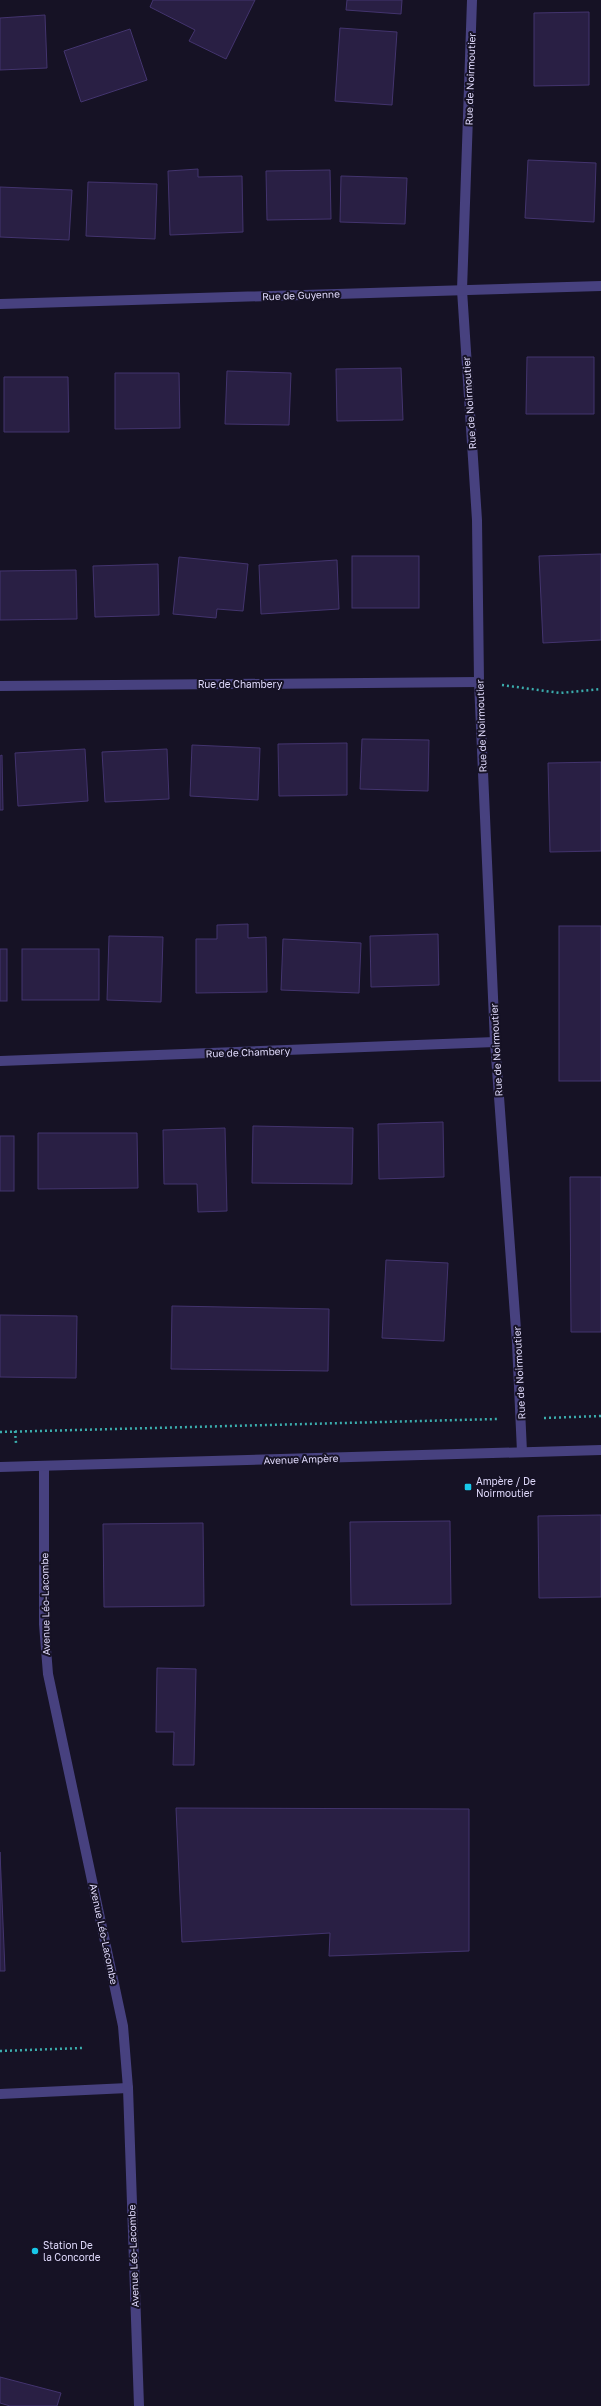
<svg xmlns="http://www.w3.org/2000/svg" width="601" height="2406" viewBox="0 0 601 2406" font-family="'Golos Text',sans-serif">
  <rect width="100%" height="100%" fill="#161225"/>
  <g fill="#291f44" stroke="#43346e">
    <path d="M 153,0 L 255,0 L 226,59 L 189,41 L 195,30 L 150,7 Z"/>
    <path d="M 347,0 L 402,0 L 401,14 L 346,10 Z"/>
    <path d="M 589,12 L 589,85 L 534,86 L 534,13 Z"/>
    <path d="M 45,15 L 47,68 L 0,70 L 0,18 Z"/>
    <path d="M 340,28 L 397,32 L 392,105 L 335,101 Z"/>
    <path d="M 130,29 L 147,80 L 81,102 L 64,51 Z"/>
    <path d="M 528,160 L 596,163 L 594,222 L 525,218 Z"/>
    <path d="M 198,169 L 198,177 L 242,176 L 243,232 L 170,235 L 168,171 Z"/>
    <path d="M 330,170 L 331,219 L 267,220 L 266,171 Z"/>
    <path d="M 341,176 L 407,178 L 405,224 L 340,222 Z"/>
    <path d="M 88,182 L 157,184 L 155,239 L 86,236 Z"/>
    <path d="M 0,187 L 72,190 L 69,240 L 0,237 Z"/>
    <path d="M 527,357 L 594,357 L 594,414 L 526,414 Z"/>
    <path d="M 401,368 L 403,420 L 337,421 L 336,369 Z"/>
    <path d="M 227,371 L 291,373 L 289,425 L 225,424 Z"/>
    <path d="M 115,373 L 179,373 L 180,428 L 115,429 Z"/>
    <path d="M 4,377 L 68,377 L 69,432 L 4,432 Z"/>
    <path d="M 601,554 L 601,640 L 543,643 L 539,556 Z"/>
    <rect x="352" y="556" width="67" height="52"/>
    <path d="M 179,557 L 248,564 L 243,611 L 217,609 L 216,618 L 173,614 Z"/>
    <path d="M 337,560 L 339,609 L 261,614 L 259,565 Z"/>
    <path d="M 158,564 L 159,615 L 95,617 L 93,566 Z"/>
    <path d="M 76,570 L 77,619 L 0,620 L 0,571 Z"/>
    <path d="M 362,739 L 429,740 L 428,791 L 360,789 Z"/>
    <path d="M 347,743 L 347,795 L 279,796 L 278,744 Z"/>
    <path d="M 192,745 L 260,748 L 258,800 L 190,796 Z"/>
    <path d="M 85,749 L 88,801 L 18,806 L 15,753 Z"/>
    <path d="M 167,749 L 169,799 L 105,802 L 102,752 Z"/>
    <path d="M 2,755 L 3,810 L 0,810 L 0,756 Z"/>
    <path d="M 601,762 L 601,851 L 550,852 L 548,763 Z"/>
    <path d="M 248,924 L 248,938 L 266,937 L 267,992 L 196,993 L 196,939 L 217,939 L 217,925 Z"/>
    <rect x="559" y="926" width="42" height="155"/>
    <path d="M 438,934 L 439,985 L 371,987 L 370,936 Z"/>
    <path d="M 109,936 L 163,937 L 161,1002 L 107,1000 Z"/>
    <path d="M 283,939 L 361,943 L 359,993 L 281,990 Z"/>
    <rect x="0" y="949" width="7" height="52"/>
    <rect x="22" y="949" width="77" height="51"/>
    <path d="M 443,1122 L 444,1177 L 379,1179 L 378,1124 Z"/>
    <path d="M 253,1126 L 353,1128 L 352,1184 L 252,1183 Z"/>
    <path d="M 225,1128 L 227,1211 L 198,1212 L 197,1184 L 164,1184 L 163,1130 Z"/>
    <path d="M 38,1133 L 137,1133 L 138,1188 L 38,1189 Z"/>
    <rect x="0" y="1136" width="14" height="55"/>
    <path d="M 570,1177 L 601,1177 L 601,1332 L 571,1332 Z"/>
    <path d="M 386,1260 L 448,1263 L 444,1341 L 382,1338 Z"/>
    <path d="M 172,1306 L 329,1309 L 328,1371 L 171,1369 Z"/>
    <path d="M 0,1315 L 77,1316 L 76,1378 L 0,1377 Z"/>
    <path d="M 601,1515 L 601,1597 L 539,1598 L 538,1516 Z"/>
    <path d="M 450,1521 L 451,1604 L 351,1605 L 350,1522 Z"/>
    <path d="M 203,1523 L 204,1606 L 104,1607 L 103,1524 Z"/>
    <path d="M 157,1668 L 196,1669 L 194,1765 L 173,1765 L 174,1732 L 156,1732 Z"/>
    <path d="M 176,1808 L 469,1809 L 469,1951 L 329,1956 L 330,1933 L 182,1942 Z"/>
    <path d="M 0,1852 L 5,1971 L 0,1971 Z"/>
    <path d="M 0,2377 L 61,2393 L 57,2406 L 10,2406 L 0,2403 Z"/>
  </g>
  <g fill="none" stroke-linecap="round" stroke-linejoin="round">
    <g stroke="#3badad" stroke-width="2.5" stroke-dasharray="2 3" stroke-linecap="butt">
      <path d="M 502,685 L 560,693 L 601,689"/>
      <path d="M 544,1418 L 601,1416"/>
      <path d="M 15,1431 L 16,1443"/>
      <path d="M 0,1432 L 497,1419"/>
      <path d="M 0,2051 L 83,2048"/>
    </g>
    <path stroke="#47417f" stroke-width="10" d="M 0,2094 L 128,2088"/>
    <g stroke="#47417f" stroke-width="10">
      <path d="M 472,0 L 462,290 L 477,520 L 479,682 L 495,1042 L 517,1343 L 522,1452"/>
      <path d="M 0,304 L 601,286"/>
      <path d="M 0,686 L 479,682"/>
      <path d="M 0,1061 L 495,1042"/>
      <path d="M 44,1466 L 44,1624 L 48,1674 L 123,2026 L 128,2088 L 139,2406"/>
      <path d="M 0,1467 L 601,1450"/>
    </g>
  </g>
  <g fill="#18c8e9" stroke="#161225" stroke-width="1.5">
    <rect x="464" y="1483" width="8" height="8" rx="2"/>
    <circle cx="35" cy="2251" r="4"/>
  </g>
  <g text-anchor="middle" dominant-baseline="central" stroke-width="4" stroke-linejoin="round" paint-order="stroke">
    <g font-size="10" fill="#dfd9fb" stroke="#161225">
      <text transform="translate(470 79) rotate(-88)">Rue de Noirmoutier</text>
      <text transform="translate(301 295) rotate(-2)">Rue de Guyenne</text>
      <text transform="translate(469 403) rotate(-94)">Rue de Noirmoutier</text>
      <text x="240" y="684">Rue de Chambery</text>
      <text transform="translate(481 726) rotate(-92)">Rue de Noirmoutier</text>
      <text transform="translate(496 1050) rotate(-93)">Rue de Noirmoutier</text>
      <text transform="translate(248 1052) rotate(-2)">Rue de Chambery</text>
      <text transform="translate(519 1373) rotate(-93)">Rue de Noirmoutier</text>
      <text transform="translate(301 1459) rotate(-2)">Avenue Ampère</text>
      <text transform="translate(45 1604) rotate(-91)">Avenue Léo-Lacombe</text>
      <text transform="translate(104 1934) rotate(78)">Avenue Léo-Lacombe</text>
      <text transform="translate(133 2256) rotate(-92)">Avenue Léo-Lacombe</text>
    </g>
    <g font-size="10" fill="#dfd9fb" stroke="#161225" text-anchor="start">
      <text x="476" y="1481">Ampère / De<tspan x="476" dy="12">Noirmoutier</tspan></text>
      <text x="43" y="2245">Station De<tspan x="43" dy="12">la Concorde</tspan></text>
    </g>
  </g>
</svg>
